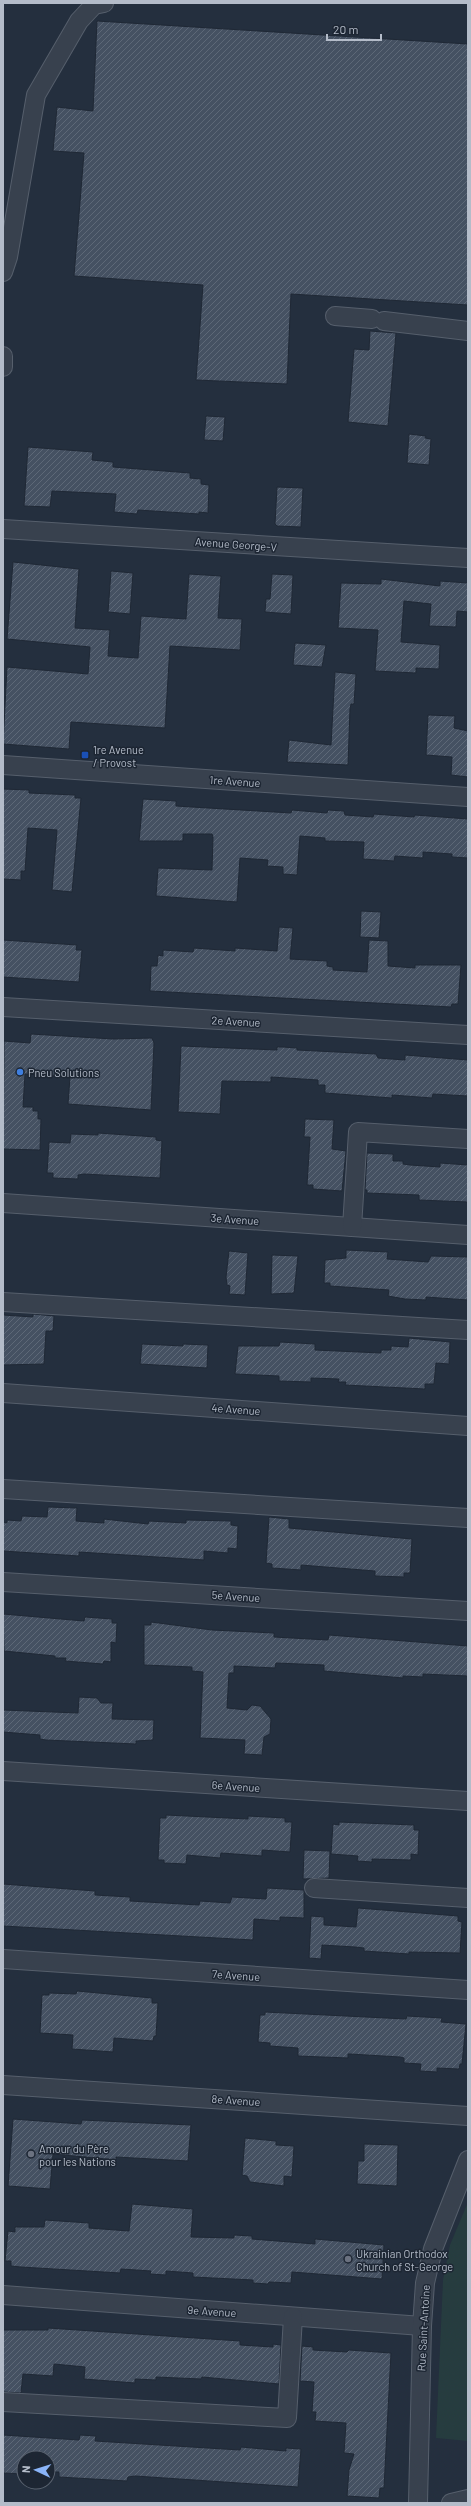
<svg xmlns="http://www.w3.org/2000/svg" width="471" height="2506" viewBox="0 0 471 2506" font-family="Barlow,sans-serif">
  <defs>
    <pattern id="building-hatch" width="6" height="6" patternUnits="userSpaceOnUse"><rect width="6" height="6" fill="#455162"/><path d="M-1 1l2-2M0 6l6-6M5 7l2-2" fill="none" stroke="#5d6877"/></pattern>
  </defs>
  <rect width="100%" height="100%" fill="#242f3e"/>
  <path fill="#263c3f" d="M 468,2202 L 468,2441 L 436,2438 L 443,2280 L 450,2245 Z"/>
  <g fill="url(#building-hatch)" stroke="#1f2835">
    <path d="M 97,21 L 468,44 L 468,305 L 291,294 L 287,384 L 196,380 L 203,285 L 74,276 L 84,153 L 53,151 L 57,107 L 93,111 Z"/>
    <path d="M 370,331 L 396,333 L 388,426 L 348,422 L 354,349 L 369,350 Z"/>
    <path d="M 206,416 L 225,417 L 223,441 L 204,440 Z"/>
    <path d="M 409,434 L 426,436 L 425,438 L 431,439 L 429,465 L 407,463 Z"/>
    <path d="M 28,447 L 93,452 L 92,460 L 113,462 L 113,467 L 190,473 L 190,478 L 201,479 L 201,484 L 209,485 L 208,513 L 199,512 L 199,514 L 138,510 L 137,514 L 114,512 L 116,494 L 52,491 L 50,507 L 24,506 Z"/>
    <path d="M 277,487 L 303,488 L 301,527 L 277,526 L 275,524 Z"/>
    <path d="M 13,562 L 79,569 L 75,628 L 110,630 L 108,656 L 138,658 L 141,616 L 186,619 L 189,574 L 221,576 L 218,618 L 242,619 L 240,650 L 170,646 L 165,728 L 71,722 L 69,749 L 3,744 L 7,667 L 88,674 L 90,647 L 7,639 Z"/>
    <path d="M 111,571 L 133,573 L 130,614 L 108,612 Z"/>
    <path d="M 272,574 L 293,575 L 291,614 L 265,612 L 266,599 L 270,599 Z"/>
    <path d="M 381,579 L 440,586 L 440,581 L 468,583 L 468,612 L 457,611 L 456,627 L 429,626 L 431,604 L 404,601 L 401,642 L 440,645 L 439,669 L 416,668 L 416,673 L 375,671 L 378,630 L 338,628 L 341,583 L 381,584 Z"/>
    <path d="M 295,643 L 326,645 L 322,667 L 293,665 Z"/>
    <path d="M 335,672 L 356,674 L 354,704 L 351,704 L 350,709 L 348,765 L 287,762 L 289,740 L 331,745 Z"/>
    <path d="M 428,715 L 455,716 L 454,728 L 468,731 L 468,777 L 451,775 L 452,757 L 426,755 Z"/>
    <path d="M 3,789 L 29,790 L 29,793 L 75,795 L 75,798 L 81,798 L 72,892 L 52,890 L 57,830 L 28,828 L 25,871 L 21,871 L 21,880 L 3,879 Z"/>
    <path d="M 143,799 L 176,801 L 176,806 L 192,807 L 291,813 L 292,810 L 327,813 L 328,810 L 344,811 L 345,815 L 373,817 L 374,814 L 414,817 L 415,815 L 468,819 L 468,858 L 452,857 L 452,854 L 423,852 L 423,858 L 395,856 L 394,861 L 363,859 L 364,842 L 325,841 L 325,838 L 300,836 L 297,875 L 283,874 L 283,867 L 267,866 L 268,860 L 240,858 L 237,902 L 156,896 L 158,868 L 212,870 L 213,837 L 212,834 L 183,834 L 183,841 L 139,841 Z"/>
    <path d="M 361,911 L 381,912 L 379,938 L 360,937 Z"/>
    <path d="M 279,927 L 293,928 L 290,959 L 327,961 L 327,966 L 333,967 L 333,970 L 367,972 L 369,940 L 388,941 L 388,966 L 415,968 L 415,965 L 461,965 L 458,1004 L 452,1004 L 451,1007 L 150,991 L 151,966 L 157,966 L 158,955 L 163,956 L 163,950 L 193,952 L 194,948 L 235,951 L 235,948 L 277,951 Z"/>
    <path d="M 3,940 L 77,945 L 76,950 L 82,950 L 79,982 L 3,977 Z"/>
    <path d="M 31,1034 L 113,1039 L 152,1038 L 154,1043 L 151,1110 L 68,1104 L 70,1077 L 25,1074 L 23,1107 L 33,1107 L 33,1111 L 38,1111 L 38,1119 L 41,1119 L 40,1150 L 3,1149 L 4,1041 L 30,1043 Z"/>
    <path d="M 181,1046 L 277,1050 L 277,1047 L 283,1047 L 297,1048 L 297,1050 L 376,1054 L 378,1058 L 405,1060 L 405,1055 L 468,1060 L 468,1096 L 433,1094 L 432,1098 L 392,1095 L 392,1098 L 325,1093 L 325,1085 L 318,1085 L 318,1080 L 271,1077 L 271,1082 L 222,1081 L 220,1114 L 178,1112 Z"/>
    <path d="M 305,1119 L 334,1120 L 332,1149 L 346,1151 L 342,1191 L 313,1189 L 313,1185 L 307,1185 L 310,1137 L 304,1137 Z"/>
    <path d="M 98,1133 L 156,1137 L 156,1140 L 162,1141 L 160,1178 L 84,1174 L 78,1175 L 78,1179 L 53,1178 L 53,1173 L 47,1173 L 49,1142 L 70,1143 L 71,1134 L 98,1135 Z"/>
    <path d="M 367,1153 L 393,1154 L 393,1161 L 403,1161 L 403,1164 L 410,1165 L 440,1167 L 440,1163 L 468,1165 L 468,1202 L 419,1200 L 419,1195 L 367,1193 L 367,1190 L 365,1190 Z"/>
    <path d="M 346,1250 L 388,1252 L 387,1259 L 428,1262 L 431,1256 L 468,1257 L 468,1300 L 426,1297 L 426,1300 L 405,1299 L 388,1296 L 389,1290 L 330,1286 L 330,1283 L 324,1283 L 325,1260 L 346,1258 Z"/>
    <path d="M 229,1251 L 248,1253 L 245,1295 L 229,1294 L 230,1286 L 227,1285 L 226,1277 Z"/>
    <path d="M 272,1255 L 298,1256 L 294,1293 L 271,1294 Z"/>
    <path d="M 33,1314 L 54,1316 L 53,1331 L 46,1331 L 44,1364 L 3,1365 L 3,1315 L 33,1317 Z"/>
    <path d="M 409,1338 L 450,1342 L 449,1364 L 436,1363 L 434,1384 L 425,1384 L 425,1389 L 345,1385 L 346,1382 L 338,1382 L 339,1379 L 311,1378 L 311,1382 L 279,1381 L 279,1376 L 235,1374 L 238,1346 L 279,1346 L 280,1342 L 315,1344 L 315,1350 L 381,1353 L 381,1350 L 391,1350 L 391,1346 L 408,1347 Z"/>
    <path d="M 142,1344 L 183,1346 L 183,1344 L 208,1345 L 207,1368 L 140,1364 Z"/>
    <path d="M 48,1507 L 77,1508 L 76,1521 L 104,1523 L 104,1519 L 148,1524 L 149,1521 L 186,1523 L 186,1520 L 231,1521 L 231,1525 L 238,1526 L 237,1549 L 228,1548 L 228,1553 L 204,1551 L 204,1560 L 79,1552 L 79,1556 L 3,1551 L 3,1522 L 7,1523 L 7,1520 L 21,1521 L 22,1516 L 47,1517 Z"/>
    <path d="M 269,1517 L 289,1519 L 289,1528 L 412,1539 L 410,1573 L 404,1573 L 404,1577 L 375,1576 L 375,1571 L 301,1565 L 301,1570 L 272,1568 L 272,1564 L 266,1563 Z"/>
    <path d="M 3,1614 L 84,1621 L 85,1617 L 112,1619 L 112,1623 L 117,1623 L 116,1643 L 111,1642 L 111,1662 L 104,1661 L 103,1664 L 65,1661 L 66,1658 L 55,1658 L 55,1656 L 4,1651 Z"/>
    <path d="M 151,1622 L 212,1630 L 274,1633 L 274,1637 L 328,1640 L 329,1635 L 468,1646 L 468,1676 L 423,1674 L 423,1677 L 403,1676 L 403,1678 L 324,1671 L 324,1665 L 276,1663 L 275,1668 L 234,1666 L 234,1673 L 229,1673 L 227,1708 L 247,1710 L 252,1705 L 260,1706 L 271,1719 L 270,1734 L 264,1737 L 262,1755 L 244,1754 L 245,1740 L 200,1738 L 203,1672 L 192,1671 L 192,1667 L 144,1665 L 144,1625 L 151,1625 Z"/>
    <path d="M 79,1697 L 97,1698 L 101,1703 L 113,1703 L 112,1719 L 154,1720 L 153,1740 L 136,1741 L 136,1744 L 46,1740 L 40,1739 L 40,1735 L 3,1732 L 3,1710 L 78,1713 Z"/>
    <path d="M 166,1815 L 248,1819 L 248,1816 L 285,1818 L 285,1822 L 292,1822 L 290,1852 L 262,1850 L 262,1856 L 221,1853 L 220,1858 L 187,1855 L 186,1864 L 164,1863 L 164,1860 L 158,1860 L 160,1818 L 166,1818 Z"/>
    <path d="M 339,1822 L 414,1825 L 414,1830 L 419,1830 L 418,1855 L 411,1854 L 411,1860 L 372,1859 L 372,1862 L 357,1861 L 358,1856 L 331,1854 L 333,1824 L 339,1825 Z"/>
    <path d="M 304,1850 L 330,1851 L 329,1878 L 303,1879 Z"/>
    <path d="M 3,1884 L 95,1891 L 95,1895 L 130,1897 L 130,1901 L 199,1905 L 200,1901 L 230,1903 L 232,1897 L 266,1899 L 267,1888 L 304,1890 L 304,1918 L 280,1917 L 280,1921 L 254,1919 L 253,1940 L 3,1926 Z"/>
    <path d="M 358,1908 L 458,1916 L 458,1921 L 462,1922 L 460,1953 L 409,1952 L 409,1954 L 364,1951 L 364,1948 L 355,1947 L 322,1945 L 321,1959 L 309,1958 L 311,1916 L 324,1917 L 324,1925 L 356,1927 Z"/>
    <path d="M 77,1991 L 152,1998 L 152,2003 L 158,2003 L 156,2036 L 154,2036 L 153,2041 L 114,2038 L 113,2052 L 72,2049 L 73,2035 L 40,2033 L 42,1995 L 49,1995 L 49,1993 L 76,1994 Z"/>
    <path d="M 265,2012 L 406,2019 L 407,2016 L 442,2018 L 441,2022 L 466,2024 L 462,2064 L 460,2064 L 459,2069 L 437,2068 L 437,2072 L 420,2071 L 421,2064 L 404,2063 L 404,2058 L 400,2057 L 350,2054 L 348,2054 L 348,2058 L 298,2056 L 298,2048 L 270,2046 L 270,2043 L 258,2042 L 260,2015 L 265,2015 Z"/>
    <path d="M 13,2119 L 81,2124 L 82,2120 L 191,2125 L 188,2161 L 116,2157 L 116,2160 L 53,2154 L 50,2189 L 8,2186 Z"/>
    <path d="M 245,2138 L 276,2141 L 276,2145 L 294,2146 L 292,2177 L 284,2176 L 284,2186 L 250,2182 L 247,2176 L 242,2175 Z"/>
    <path d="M 364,2144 L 398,2145 L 397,2186 L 357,2184 L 358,2161 L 364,2161 Z"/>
    <path d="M 132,2204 L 193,2209 L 191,2237 L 234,2238 L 234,2235 L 252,2236 L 252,2239 L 315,2244 L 315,2239 L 384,2245 L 382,2279 L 292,2272 L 291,2283 L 269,2282 L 268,2284 L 253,2283 L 253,2280 L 193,2277 L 193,2273 L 166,2271 L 166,2275 L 150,2274 L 151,2271 L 121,2269 L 120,2273 L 21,2267 L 11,2266 L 11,2261 L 5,2261 L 8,2231 L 15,2232 L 15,2227 L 44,2227 L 45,2220 L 89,2223 L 89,2228 L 129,2231 Z"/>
    <path d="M 48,2328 L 240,2341 L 240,2345 L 273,2347 L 273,2344 L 281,2345 L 279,2384 L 202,2377 L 201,2379 L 156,2377 L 156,2380 L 135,2379 L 135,2383 L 84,2379 L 85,2367 L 54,2364 L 53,2376 L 23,2374 L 21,2393 L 3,2392 L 3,2330 L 48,2330 Z"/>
    <path d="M 302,2346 L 313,2347 L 313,2350 L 347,2352 L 349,2350 L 391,2353 L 384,2488 L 380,2488 L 379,2498 L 347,2496 L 349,2470 L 354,2454 L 344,2453 L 346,2423 L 315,2421 L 316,2412 L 312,2412 L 314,2382 L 300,2381 Z"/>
    <path d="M 3,2435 L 79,2440 L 80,2435 L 96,2436 L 95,2441 L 240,2450 L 241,2447 L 286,2451 L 286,2448 L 301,2449 L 298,2487 L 135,2476 L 128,2477 L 127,2481 L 59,2477 L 59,2472 L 48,2472 L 48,2458 L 24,2458 L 24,2474 L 3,2473 Z"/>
  </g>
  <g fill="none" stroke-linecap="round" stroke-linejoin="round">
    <defs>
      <g id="minor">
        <path d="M 3,272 L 8,257 L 36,95 L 79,21 L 94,5 L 104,3"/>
        <path d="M 335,316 L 372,319"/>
        <path d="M 384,321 L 468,331"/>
        <path d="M 3,356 L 3,367"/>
        <path d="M 3,529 L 468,558"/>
        <path d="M 3,765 L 468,797"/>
        <path d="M 3,1007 L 468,1035"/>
        <path d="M 3,1203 L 468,1235"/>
        <path d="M 352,1227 L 358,1132 L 468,1139"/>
        <path d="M 3,1302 L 468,1330"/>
        <path d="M 3,1393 L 468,1426"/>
        <path d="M 3,1489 L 468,1518"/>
        <path d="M 3,1582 L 468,1611"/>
        <path d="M 3,1771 L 468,1801"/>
        <path d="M 314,1888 L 468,1898"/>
        <path d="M 3,1959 L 468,1990"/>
        <path d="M 3,2085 L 468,2116"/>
        <path d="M 3,2295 L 422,2326"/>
        <path d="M 3,2402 L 287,2418 L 293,2317"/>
        <path d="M 418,2503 L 422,2326 L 425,2283 L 433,2249 L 468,2160"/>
        <path d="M 451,2503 L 468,2499"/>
      </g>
    </defs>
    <use href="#minor" stroke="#565f6c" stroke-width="20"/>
    <use href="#minor" stroke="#38414e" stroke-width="18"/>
  </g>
  <rect fill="#1a4fb4" stroke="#1d2633" stroke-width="1.5" x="81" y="751" width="8" height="8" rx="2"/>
  <circle fill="#3f7fe0" stroke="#1d2633" stroke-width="1.5" cx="20" cy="1072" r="4"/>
  <g fill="#6b7280" stroke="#1d2633" stroke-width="1.5">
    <circle cx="31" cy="2154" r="4"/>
    <circle cx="348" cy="2259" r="4"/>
  </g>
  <g text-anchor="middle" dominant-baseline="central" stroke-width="3" stroke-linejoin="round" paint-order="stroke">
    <g font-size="11" fill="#b4bcc9" stroke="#1d2633">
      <text transform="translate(236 544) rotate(4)">Avenue George-V</text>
      <text transform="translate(235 781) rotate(4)">1re Avenue</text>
      <text transform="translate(236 1021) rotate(3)">2e Avenue</text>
      <text transform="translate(235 1219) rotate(4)">3e Avenue</text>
      <text transform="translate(236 1409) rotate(4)">4e Avenue</text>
      <text transform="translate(236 1596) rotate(4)">5e Avenue</text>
      <text transform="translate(236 1786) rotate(4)">6e Avenue</text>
      <text transform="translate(236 1975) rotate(4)">7e Avenue</text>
      <text transform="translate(236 2100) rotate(4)">8e Avenue</text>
      <text transform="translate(212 2311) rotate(4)">9e Avenue</text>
      <text transform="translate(423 2328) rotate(-87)">Rue Saint-Antoine</text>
    </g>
    <g font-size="11" fill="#b4bcc9" stroke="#1d2633" text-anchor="start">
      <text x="93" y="749">1re Avenue<tspan x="93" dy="13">/ Provost</tspan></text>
      <text x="28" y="1072">Pneu Solutions</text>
      <text x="39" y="2148">Amour du Père<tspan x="39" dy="13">pour les Nations</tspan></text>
      <text x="356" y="2253">Ukrainian Orthodox<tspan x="356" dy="13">Church of St-George</tspan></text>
    </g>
  </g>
  <rect width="471" height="2506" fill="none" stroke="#b4bcc9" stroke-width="8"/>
  <g transform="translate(36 2470) rotate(274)"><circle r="19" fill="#1d2633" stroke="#59626f"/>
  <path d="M0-3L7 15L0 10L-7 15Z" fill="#8ab4f8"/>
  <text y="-6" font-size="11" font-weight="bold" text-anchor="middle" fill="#b4bcc9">N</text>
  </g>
  <path d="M327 34v6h54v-6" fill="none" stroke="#b4bcc9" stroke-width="2"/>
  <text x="333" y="34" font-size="12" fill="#b4bcc9" stroke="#1d2633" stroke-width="3" paint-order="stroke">20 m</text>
</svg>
